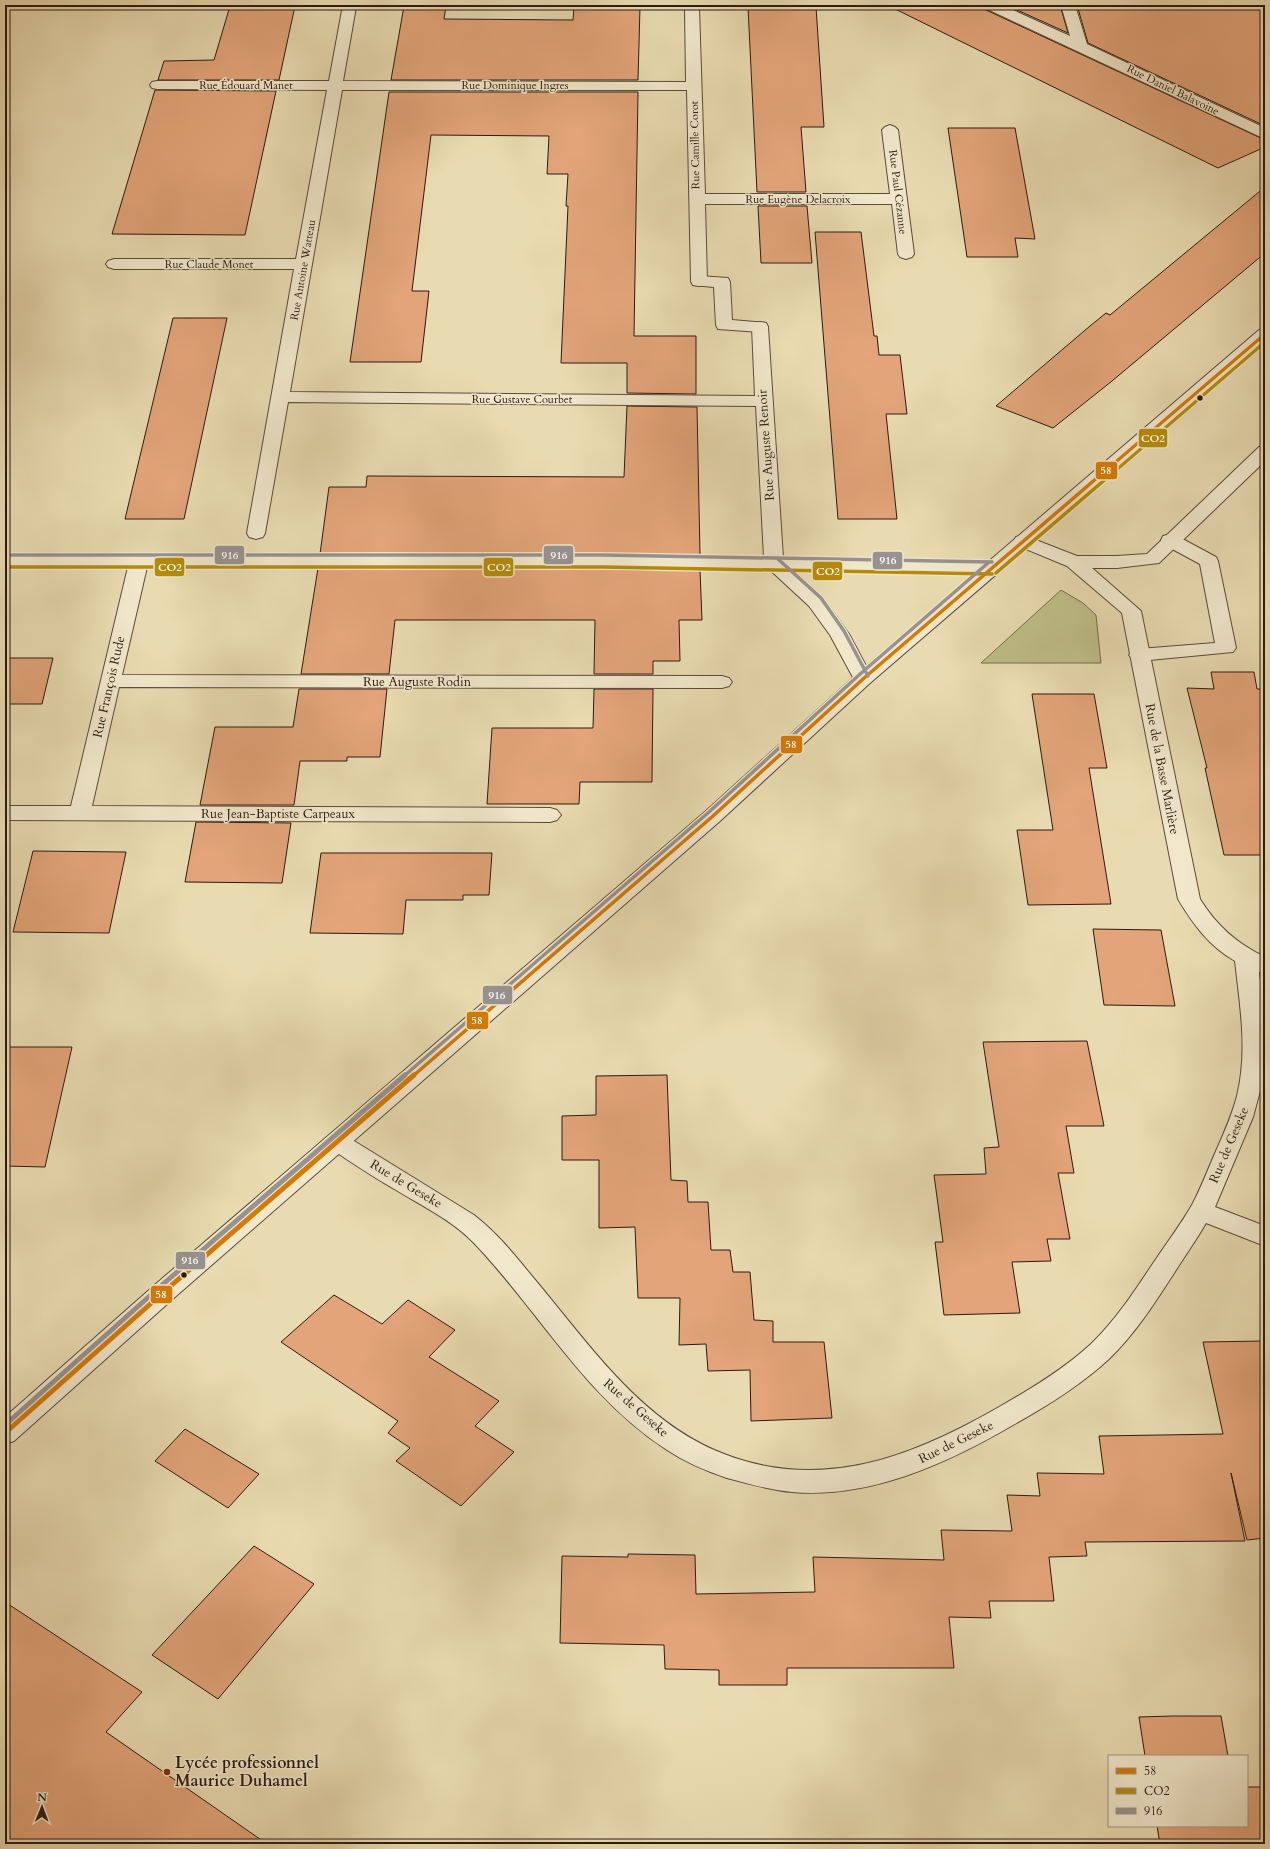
<svg xmlns="http://www.w3.org/2000/svg" width="1270" height="1849" viewBox="0 0 1270 1849" font-family="Cardo,serif">
  <rect width="100%" height="100%" fill="#e9dbb1"/>
  <filter id="stains"><feTurbulence type="fractalNoise" baseFrequency=".005" numOctaves="4"/><feColorMatrix values="0 0 0 0 .2 0 0 0 0 .09 0 0 0 0 .02 0 0 0 .5 -.17"/></filter>
  <radialGradient id="worn" r=".72"><stop offset=".6" stop-color="#630" stop-opacity="0"/><stop offset="1" stop-color="#630" stop-opacity=".3"/></radialGradient>
  <path fill="#bebe87" stroke="#756c4d" d="M 1061,590 L 1083,603 L 1096,615 L 1101,663 L 981,663 Z"/>
  <g fill="#e2a478" stroke="#2c1a13">
    <path d="M 896,5 L 982,5 L 984,9 L 1265,140 L 1265,147 L 1218,168 L 891,7 L 901,7 Z"/>
    <path d="M 1006,5 L 1060,5 L 1068,33 Z"/>
    <path d="M 1077,5 L 1265,5 L 1265,126 L 1088,43 Z"/>
    <path d="M 230,6 L 295,6 L 279,80 L 158,80 L 164,61 L 214,60 Z"/>
    <path d="M 404,6 L 446,6 L 444,19 L 573,20 L 574,7 L 640,7 L 638,80 L 391,80 Z"/>
    <path d="M 748,7 L 816,7 L 824,127 L 801,127 L 806,192 L 757,192 Z"/>
    <path d="M 155,90 L 276,91 L 245,235 L 112,234 Z"/>
    <path d="M 389,92 L 638,92 L 634,336 L 696,336 L 696,394 L 627,393 L 627,363 L 561,363 L 568,206 L 566,206 L 568,174 L 547,174 L 549,136 L 431,135 L 412,291 L 429,291 L 421,362 L 350,362 Z"/>
    <path d="M 948,128 L 1015,128 L 1035,239 L 1015,238 L 1018,257 L 967,257 Z"/>
    <path d="M 1265,187 L 1265,253 L 1112,381 L 1053,428 L 996,406 L 1090,326 L 1106,313 L 1110,315 Z"/>
    <path d="M 758,206 L 807,206 L 812,263 L 761,263 Z"/>
    <path d="M 815,232 L 861,232 L 874,336 L 877,336 L 879,355 L 900,355 L 907,414 L 886,414 L 897,519 L 838,519 Z"/>
    <path d="M 173,318 L 227,318 L 184,519 L 125,519 Z"/>
    <path d="M 627,406 L 697,407 L 700,555 L 320,554 L 329,487 L 366,487 L 367,476 L 624,477 Z"/>
    <path d="M 318,568 L 700,570 L 702,620 L 679,620 L 680,661 L 653,661 L 653,674 L 594,674 L 595,620 L 395,620 L 389,674 L 301,674 Z"/>
    <path d="M 5,658 L 53,658 L 42,704 L 5,704 Z"/>
    <path d="M 1211,672 L 1254,672 L 1257,689 L 1265,689 L 1265,855 L 1224,855 L 1205,768 L 1207,768 L 1187,688 L 1214,689 Z"/>
    <path d="M 299,689 L 387,689 L 380,757 L 347,757 L 347,761 L 300,761 L 294,805 L 200,805 L 215,727 L 293,727 Z"/>
    <path d="M 594,689 L 653,689 L 652,782 L 580,782 L 579,804 L 487,804 L 492,728 L 593,728 Z"/>
    <path d="M 1032,694 L 1094,694 L 1107,768 L 1089,768 L 1111,904 L 1028,905 L 1017,830 L 1053,830 Z"/>
    <path d="M 196,822 L 291,823 L 282,883 L 185,882 Z"/>
    <path d="M 33,851 L 126,852 L 109,933 L 13,932 Z"/>
    <path d="M 321,853 L 492,853 L 489,895 L 463,895 L 463,900 L 406,900 L 403,934 L 310,933 Z"/>
    <path d="M 1093,929 L 1161,930 L 1175,1006 L 1104,1005 Z"/>
    <path d="M 1087,1041 L 1104,1126 L 1066,1126 L 1074,1173 L 1058,1173 L 1070,1239 L 1047,1239 L 1051,1261 L 1012,1262 L 1020,1313 L 944,1315 L 935,1242 L 943,1242 L 934,1175 L 986,1174 L 984,1148 L 999,1147 L 983,1042 Z"/>
    <path d="M 5,1047 L 72,1047 L 45,1167 L 5,1166 Z"/>
    <path d="M 667,1075 L 671,1180 L 687,1181 L 688,1202 L 708,1202 L 711,1250 L 730,1250 L 733,1272 L 750,1272 L 754,1320 L 773,1321 L 773,1342 L 824,1342 L 832,1418 L 751,1421 L 750,1370 L 708,1371 L 706,1344 L 679,1345 L 680,1298 L 638,1298 L 635,1227 L 599,1228 L 599,1160 L 562,1160 L 562,1116 L 596,1115 L 596,1076 Z"/>
    <path d="M 334,1295 L 382,1324 L 408,1300 L 455,1330 L 429,1357 L 499,1401 L 475,1426 L 514,1452 L 461,1506 L 396,1461 L 410,1448 L 388,1433 L 398,1421 L 281,1342 Z"/>
    <path d="M 1265,1341 L 1265,1538 L 1247,1540 L 1231,1473 L 1245,1541 L 1085,1542 L 1087,1556 L 1049,1557 L 1054,1601 L 989,1601 L 991,1618 L 949,1617 L 954,1668 L 787,1668 L 787,1685 L 719,1685 L 719,1670 L 665,1669 L 664,1645 L 560,1643 L 562,1556 L 628,1557 L 628,1554 L 695,1555 L 696,1594 L 815,1592 L 813,1557 L 944,1560 L 941,1530 L 1012,1531 L 1007,1495 L 1040,1496 L 1037,1473 L 1104,1474 L 1099,1436 L 1223,1434 L 1203,1342 Z"/>
    <path d="M 185,1429 L 259,1474 L 228,1508 L 155,1461 Z"/>
    <path d="M 254,1546 L 314,1584 L 218,1699 L 152,1655 Z"/>
    <path d="M 5,1602 L 142,1692 L 106,1732 L 267,1844 L 5,1844 Z"/>
    <path d="M 1172,1716 L 1221,1716 L 1228,1756 L 1145,1756 L 1139,1717 Z"/>
    <path d="M 1247,1787 L 1265,1787 L 1265,1844 L 1160,1844 L 1157,1826 L 1247,1826 Z"/>
  </g>
  <g fill="none" stroke-linecap="round" stroke-linejoin="round">
    <defs>
      <path id="service" d="M 1170,534 L 1177,536 L 1216,557 L 1218,561 L 1236,648 L 1233,652 L 1139,661 L 1132,659 L 1129,655 L 1132,651 L 1139,649 L 1215,643 L 1200,564 L 1163,544 L 1161,540 L 1163,536 Z"/>
      <path id="pedestrian" d="M 699,276 L 728,278 L 730,282 L 732,320 L 766,323 L 768,327 L 766,331 L 760,332 L 718,329 L 716,325 L 714,287 L 693,285 L 691,281 L 693,277 Z"/>
      <g id="minor">
        <path d="M 343,5 L 355,5 L 356,7 L 343,81 L 686,82 L 685,8 L 687,5 L 697,5 L 699,8 L 705,194 L 890,194 L 882,130 L 885,127 L 890,125 L 895,127 L 898,130 L 914,254 L 912,257 L 906,259 L 900,257 L 898,254 L 892,204 L 705,204 L 707,281 L 705,285 L 699,286 L 693,285 L 691,281 L 687,90 L 342,90 L 290,392 L 755,396 L 752,327 L 754,323 L 760,322 L 766,323 L 768,327 L 783,558 L 992,562 L 999,564 L 1001,568 L 999,572 L 992,574 L 792,569 L 823,598 L 849,634 L 873,679 L 870,683 L 863,685 L 856,683 L 830,635 L 809,606 L 769,569 L 603,567 L 147,567 L 122,675 L 722,676 L 729,678 L 732,682 L 729,686 L 722,688 L 119,687 L 92,806 L 550,808 L 557,810 L 561,815 L 557,820 L 550,822 L 5,820 L 5,806 L 71,806 L 128,567 L 5,567 L 5,555 L 603,555 L 764,557 L 756,406 L 288,402 L 265,533 L 263,537 L 256,539 L 249,537 L 247,533 L 294,269 L 114,269 L 108,267 L 106,264 L 108,261 L 114,259 L 296,259 L 327,90 L 157,89 L 152,88 L 150,85 L 152,82 L 157,81 L 329,81 Z"/>
        <path d="M 983,5 L 1002,5 L 1070,36 L 1061,5 L 1075,5 L 1087,44 L 1265,128 L 1265,139 L 985,8 Z"/>
        <path d="M 1265,446 L 1265,461 L 1159,563 L 1117,568 L 1092,568 L 1141,611 L 1200,899 C 1216,925 1237,944 1265,957 L 1265,974 L 1259,972 L 1265,1025 L 1264,1076 L 1253,1117 L 1215,1207 L 1265,1226 L 1265,1246 L 1206,1223 C 1197,1239 1186,1254 1176,1270 C 1156,1301 1136,1333 1109,1359 C 1081,1385 1047,1406 1013,1425 C 948,1463 870,1499 792,1492 C 770,1490 749,1484 727,1478 C 706,1471 685,1462 667,1450 C 586,1398 539,1311 474,1243 C 452,1220 422,1206 396,1190 C 373,1177 351,1162 330,1148 L 326,1142 L 330,1136 L 338,1133 L 346,1136 L 474,1215 C 496,1232 514,1254 531,1275 C 587,1341 640,1422 724,1454 C 823,1492 912,1457 999,1407 C 1031,1389 1064,1369 1091,1344 C 1117,1319 1136,1289 1156,1259 C 1168,1241 1181,1224 1192,1205 C 1201,1188 1208,1169 1216,1151 C 1224,1133 1232,1115 1237,1096 C 1248,1051 1240,1006 1235,961 C 1209,946 1193,924 1178,899 L 1122,613 L 1067,566 L 1016,545 L 1014,541 L 1016,537 L 1023,535 L 1077,556 L 1117,556 L 1147,554 L 1259,447 Z"/>
      </g>
      <path id="tertiary" d="M 1265,329 L 1265,343 L 870,683 L 720,821 L 175,1297 L 14,1441 L 5,1444 L 5,1417 L 157,1283 L 706,811 L 856,675 L 1259,330 Z"/>
    </defs>
    <use href="#service" stroke="#5b4a3a" stroke-width="2"/>
    <use href="#pedestrian" stroke="#5b4a3a" stroke-width="2"/>
    <use href="#minor" stroke="#5b4a3a" stroke-width="2"/>
    <use href="#tertiary" stroke="#5b4a3a" stroke-width="2"/>
    <use href="#service" fill="#f1e8cc" fill-rule="evenodd"/>
    <use href="#pedestrian" fill="#f1e8cc" fill-rule="evenodd"/>
    <use href="#minor" fill="#f1e8cc" fill-rule="evenodd"/>
    <use href="#tertiary" fill="#f1e8cc" fill-rule="evenodd"/>
    <defs>
      <path id="bus-1-far2" d="M 1104,472 L 1265,334"/>
      <path id="bus-1-far1" d="M 413,1076 L 713,816 L 863,679 L 1105,471"/>
      <path id="bus-1" d="M 5,1433 L 166,1290 L 414,1075"/>
      <path id="bus-2-far1" d="M 1114,472 L 1265,342"/>
      <g id="bus-2">
        <path d="M 5,567 L 603,567 L 992,574"/>
        <path d="M 996,573 L 1115,471"/>
      </g>
      <g id="bus-3-far1">
        <path d="M 5,555 L 603,555 L 992,562"/>
        <path d="M 778,559 L 821,598 L 844,631 L 868,676"/>
        <path d="M 404,1076 L 709,812 L 859,675 L 988,563"/>
      </g>
      <path id="bus-3" d="M 5,1425 L 162,1285 L 405,1075"/>
    </defs>
    <use href="#bus-1-far2" stroke="#f1e8cc" stroke-width="5"/>
    <use href="#bus-1-far1" stroke="#f1e8cc" stroke-width="6"/>
    <use href="#bus-1" stroke="#f1e8cc" stroke-width="8"/>
    <use href="#bus-2-far1" stroke="#f1e8cc" stroke-width="5"/>
    <use href="#bus-2" stroke="#f1e8cc" stroke-width="6"/>
    <use href="#bus-3-far1" stroke="#f1e8cc" stroke-width="6"/>
    <use href="#bus-3" stroke="#f1e8cc" stroke-width="8"/>
    <use href="#bus-1-far2" stroke="#d57a04" stroke-width="3"/>
    <use href="#bus-1-far1" stroke="#d57a04" stroke-width="3.5"/>
    <use href="#bus-1" stroke="#d57a04" stroke-width="5"/>
    <use href="#bus-2-far1" stroke="#b58c09" stroke-width="3"/>
    <use href="#bus-2" stroke="#b58c09" stroke-width="3.5"/>
    <use href="#bus-3-far1" stroke="#989290" stroke-width="3.5"/>
    <use href="#bus-3" stroke="#989290" stroke-width="5"/>
  </g>
  <g fill="#2c1a13" stroke="#f1e8cc" stroke-width="1.5">
    <circle cx="1200" cy="398" r="3.5"/>
    <circle cx="184" cy="1275" r="3.5"/>
  </g>
  <circle fill="#8f2418" stroke="#f1e8cc" stroke-width="1.5" cx="167" cy="1772" r="4"/>
  <g text-anchor="middle" dominant-baseline="central" stroke-width="3" stroke-linejoin="round" paint-order="stroke">
    <g font-size="11" fill="#2c1a13" stroke="#f1e8cc">
      <text x="246" y="85">Rue Édouard Manet</text>
      <text x="515" y="85">Rue Dominique Ingres</text>
      <text transform="translate(1173 90) rotate(26)">Rue Daniel Balavoine</text>
      <text transform="translate(695 145) rotate(-91)">Rue Camille Corot</text>
      <text transform="translate(898 192) rotate(83)">Rue Paul Cézanne</text>
      <text x="798" y="199">Rue Eugène Delacroix</text>
      <text x="209" y="264">Rue Claude Monet</text>
      <text transform="translate(303 270) rotate(-80)">Rue Antoine Watteau</text>
      <text x="522" y="399">Rue Gustave Courbet</text>
    </g>
    <g font-size="13" fill="#2c1a13" stroke="#f1e8cc">
      <text transform="translate(766 445) rotate(-94)">Rue Auguste Renoir</text>
      <text x="417" y="682">Rue Auguste Rodin</text>
      <text transform="translate(109 687) rotate(-77)">Rue François Rude</text>
      <text transform="translate(1162 769) rotate(79)">Rue de la Basse Marlière</text>
      <text x="278" y="814">Rue Jean-Baptiste Carpeaux</text>
      <text transform="translate(1229 1145) rotate(-67)">Rue de Geseke</text>
      <text transform="translate(406 1184) rotate(31)">Rue de Geseke</text>
      <text transform="translate(636 1408) rotate(41)">Rue de Geseke</text>
      <text transform="translate(956 1442) rotate(-26)">Rue de Geseke</text>
    </g>
    <g font-size="16" font-weight="bold" fill="#2c1a13" stroke="#f1e8cc" text-anchor="start">
      <text x="175" y="1763">Lycée professionnel<tspan x="175" dy="18">Maurice Duhamel</tspan></text>
    </g>
  </g>
  <g stroke="#f1e8cc" stroke-width="1.5">
    <rect x="1138" y="428" width="30" height="20" rx="4" fill="#b58c09"/>
    <rect x="1095" y="461" width="23" height="19" rx="4" fill="#d57a04"/>
    <rect x="214" y="545" width="31" height="20" rx="4" fill="#989290"/>
    <rect x="543" y="545" width="31" height="20" rx="4" fill="#989290"/>
    <rect x="872" y="551" width="31" height="19" rx="4" fill="#989290"/>
    <rect x="154" y="557" width="31" height="20" rx="4" fill="#b58c09"/>
    <rect x="483" y="557" width="31" height="20" rx="4" fill="#b58c09"/>
    <rect x="812" y="561" width="31" height="20" rx="4" fill="#b58c09"/>
    <rect x="780" y="735" width="23" height="19" rx="4" fill="#d57a04"/>
    <rect x="482" y="985" width="31" height="20" rx="4" fill="#989290"/>
    <rect x="466" y="1011" width="23" height="19" rx="4" fill="#d57a04"/>
    <rect x="175" y="1251" width="31" height="19" rx="4" fill="#989290"/>
    <rect x="150" y="1285" width="23" height="19" rx="4" fill="#d57a04"/>
  </g>
  <g font-size="11" text-anchor="middle" font-weight="bold" fill="#fff">
    <text x="1153" y="442">CO2</text>
    <text x="1106" y="474">58</text>
    <text x="230" y="559">916</text>
    <text x="559" y="559">916</text>
    <text x="888" y="564">916</text>
    <text x="170" y="571">CO2</text>
    <text x="499" y="571">CO2</text>
    <text x="828" y="575">CO2</text>
    <text x="791" y="748">58</text>
    <text x="497" y="999">916</text>
    <text x="477" y="1024">58</text>
    <text x="190" y="1264">916</text>
    <text x="161" y="1298">58</text>
  </g>
  <rect width="1270" height="1849" fill="none" stroke="#e9dbb1" stroke-width="20"/>
  <rect x="6" y="6" width="1258" height="1837" fill="none" stroke="#2c1a13" stroke-width="2"/>
  <rect x="10" y="10" width="1250" height="1829" fill="none" stroke="#2c1a13"/>
  <rect x="1108" y="1755" width="140" height="72" fill="#f1e8cc" stroke="#a29682"/>
  <rect x="1116" y="1768" width="20" height="6" fill="#d57a04" stroke="#a29682"/>
  <text x="1144" y="1775" font-size="12" fill="#2c1a13">58</text>
  <rect x="1116" y="1788" width="20" height="6" fill="#b58c09" stroke="#a29682"/>
  <text x="1144" y="1795" font-size="12" fill="#2c1a13">CO2</text>
  <rect x="1116" y="1808" width="20" height="6" fill="#989290" stroke="#a29682"/>
  <text x="1144" y="1815" font-size="12" fill="#2c1a13">916</text>
  <g transform="translate(42 1807) rotate(1)" stroke="#f1e8cc" stroke-width="3" paint-order="stroke">
  <path d="M0-3L7 15L0 10L-7 15Z" fill="#2c1a13"/>
  <text y="-6" font-size="11" font-weight="bold" text-anchor="middle" fill="#2c1a13">N</text>
  </g>
  <rect width="100%" height="100%" filter="url(#stains)"/>
  <rect width="100%" height="100%" fill="url(#worn)"/>
</svg>
